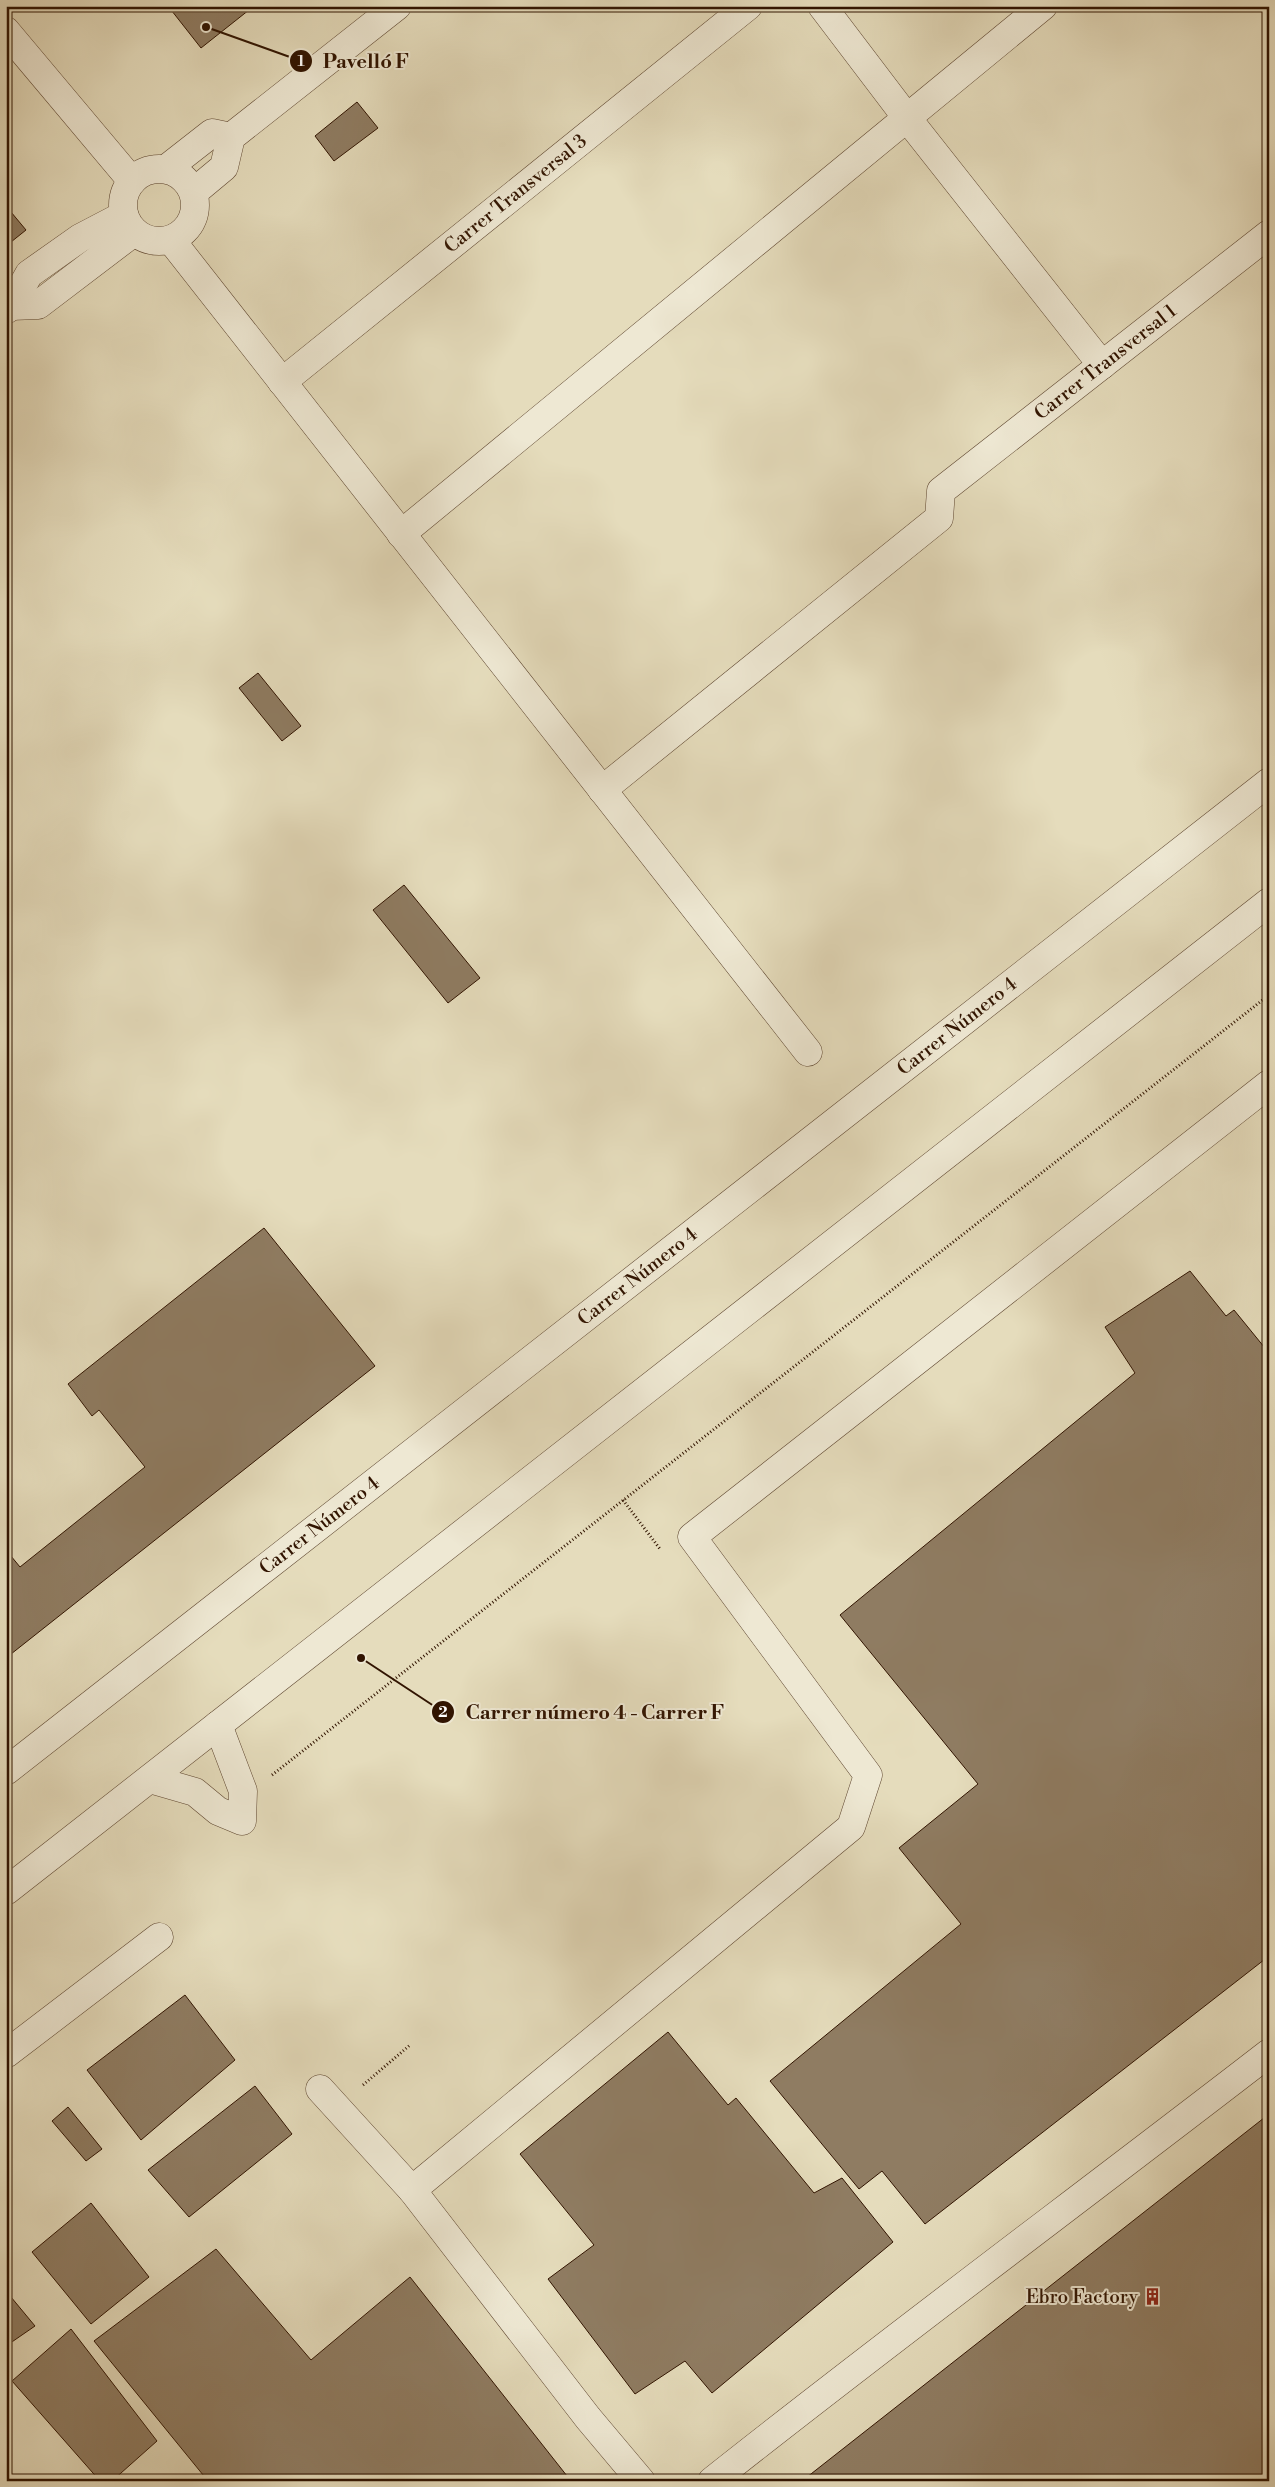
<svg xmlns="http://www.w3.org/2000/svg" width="1275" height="2487" viewBox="0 0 1275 2487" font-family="'Libre Bodoni',serif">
  <rect width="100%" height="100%" fill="#e5dcbc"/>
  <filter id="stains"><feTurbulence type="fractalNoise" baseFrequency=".004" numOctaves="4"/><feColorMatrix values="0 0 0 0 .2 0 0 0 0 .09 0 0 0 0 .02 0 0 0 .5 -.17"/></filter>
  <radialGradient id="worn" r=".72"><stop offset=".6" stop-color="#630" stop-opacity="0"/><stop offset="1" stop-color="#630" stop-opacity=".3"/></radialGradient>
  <g fill="#8f7c62" stroke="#311401">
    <path d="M 168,6 L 254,6 L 201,48 Z"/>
    <path d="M 357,102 L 378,128 L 334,161 L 315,136 Z"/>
    <path d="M 6,206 L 26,230 L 6,246 Z"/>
    <path d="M 258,673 L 301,726 L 282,741 L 239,688 Z"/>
    <path d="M 404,885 L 480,978 L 448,1003 L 373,910 Z"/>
    <path d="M 264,1228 L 375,1366 L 6,1658 L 6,1550 L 20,1567 L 145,1467 L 99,1410 L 92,1416 L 68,1384 Z"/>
    <path d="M 1190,1271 L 1226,1316 L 1234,1310 L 1269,1353 L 1269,1956 L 925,2224 L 882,2171 L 859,2189 L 770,2081 L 961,1924 L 899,1848 L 978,1784 L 840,1615 L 1135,1373 L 1105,1327 Z"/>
    <path d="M 1269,1313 L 1269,1325 L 1263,1318 Z"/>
    <path d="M 185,1995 L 235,2060 L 141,2140 L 87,2070 Z"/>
    <path d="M 668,2032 L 728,2105 L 736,2098 L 814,2193 L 842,2178 L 893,2242 L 712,2393 L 685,2361 L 635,2394 L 548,2279 L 594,2245 L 520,2154 Z"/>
    <path d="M 255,2086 L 292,2134 L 189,2217 L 148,2170 Z"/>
    <path d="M 68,2107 L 102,2149 L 86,2161 L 52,2121 Z"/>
    <path d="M 1269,2114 L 1269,2481 L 802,2481 Z"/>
    <path d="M 91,2203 L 149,2277 L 91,2324 L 32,2252 Z"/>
    <path d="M 216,2249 L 311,2360 L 410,2277 L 571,2481 L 208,2481 L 94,2341 Z"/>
    <path d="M 6,2291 L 35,2326 L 6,2346 Z"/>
    <path d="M 71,2329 L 157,2441 L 112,2481 L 100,2481 L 12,2381 Z"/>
  </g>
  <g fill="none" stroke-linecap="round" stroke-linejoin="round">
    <defs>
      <g id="minor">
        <path d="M 822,6 L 907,118 L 1102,365"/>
        <path d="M 6,31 L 132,181"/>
        <path d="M 166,169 L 212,133 L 231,137"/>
        <circle cx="159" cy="205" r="36"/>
        <path d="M 194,192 L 224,167 L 231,137 L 397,6"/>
        <path d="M 171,240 L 808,1052"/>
        <path d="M 11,306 L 38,305 L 134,232"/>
        <path d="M 6,310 L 11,306 L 29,274 L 80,238 L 124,215"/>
        <path id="s1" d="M 282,382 L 748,6"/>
        <path d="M 401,534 L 1043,6"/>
        <path id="s2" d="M 602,790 L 939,518 L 941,491 L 1269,234"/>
        <path id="s3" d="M 6,1771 L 1269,782"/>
        <path d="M 150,1779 L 195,1792 L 218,1811 L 242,1821 L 243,1791 L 218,1725"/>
        <path d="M 6,1891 L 1269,902"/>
        <path d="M 6,2054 L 159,1937"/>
        <path d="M 320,2089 L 412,2190 L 588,2418 L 641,2481"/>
        <path d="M 412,2190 L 851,1827 L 868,1775 L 692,1537 L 1269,1084"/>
        <path d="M 712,2481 C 896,2335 1084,2196 1269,2053"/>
      </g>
    </defs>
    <use href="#minor" stroke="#5e4630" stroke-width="29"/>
    <g stroke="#311401" stroke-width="3" stroke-dasharray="1 2.5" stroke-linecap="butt">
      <path d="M 623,1500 L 660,1549"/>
      <path d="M 272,1775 L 1269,995"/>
      <path d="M 363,2085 L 410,2045"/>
    </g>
    <use href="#minor" stroke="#eee8d3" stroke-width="28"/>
  </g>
  <defs>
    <symbol id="building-bare" viewBox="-9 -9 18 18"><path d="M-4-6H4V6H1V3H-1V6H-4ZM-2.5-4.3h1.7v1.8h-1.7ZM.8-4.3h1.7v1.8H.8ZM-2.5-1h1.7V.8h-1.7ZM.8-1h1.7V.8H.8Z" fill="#8f2418" stroke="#eee8d3" stroke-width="2.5" paint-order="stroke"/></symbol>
  </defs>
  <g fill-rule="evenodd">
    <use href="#building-bare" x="1140" y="2284" width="25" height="25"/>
  </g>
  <g text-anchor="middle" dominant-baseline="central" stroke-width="4" stroke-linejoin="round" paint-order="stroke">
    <g font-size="19" fill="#311401" stroke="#eee8d3">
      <text stroke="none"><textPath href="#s1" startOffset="300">Carrer Transversal 3</textPath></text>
      <text stroke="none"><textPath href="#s2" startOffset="669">Carrer Transversal 1</textPath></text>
      <text stroke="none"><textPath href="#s3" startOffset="1208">Carrer Número 4</textPath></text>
      <text stroke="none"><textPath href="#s3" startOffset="802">Carrer Número 4</textPath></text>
      <text stroke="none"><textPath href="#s3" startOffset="398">Carrer Número 4</textPath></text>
    </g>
    <g font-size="19" fill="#311401" stroke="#eee8d3" text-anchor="end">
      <text x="1138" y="2297">Ebro Factory</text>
    </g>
  </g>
  <path fill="none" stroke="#311401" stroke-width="2" d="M206 27L301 61M361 1658L443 1712"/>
  <g fill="#311401" stroke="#eee8d3" stroke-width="2">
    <circle cx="206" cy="27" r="5"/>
    <circle cx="361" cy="1658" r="5"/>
    <circle cx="301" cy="61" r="12"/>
    <circle cx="443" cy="1712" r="12"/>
  </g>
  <g font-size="15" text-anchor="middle" font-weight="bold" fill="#fff">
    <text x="301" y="66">1</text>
    <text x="443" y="1717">2</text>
  </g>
  <g font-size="20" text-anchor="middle" font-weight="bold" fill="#311401" stroke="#eee8d3" stroke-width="4" stroke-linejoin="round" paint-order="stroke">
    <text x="366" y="68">Pavelló F</text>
    <text x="595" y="1719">Carrer número 4 - Carrer F</text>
  </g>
  <rect width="1275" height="2487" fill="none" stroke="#e5dcbc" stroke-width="25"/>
  <rect x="8" y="8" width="1260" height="2472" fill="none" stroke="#311401" stroke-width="2.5"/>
  <rect x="12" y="12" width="1250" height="2462" fill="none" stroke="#311401"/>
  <rect width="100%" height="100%" filter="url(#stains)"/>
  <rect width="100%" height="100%" fill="url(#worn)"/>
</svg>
